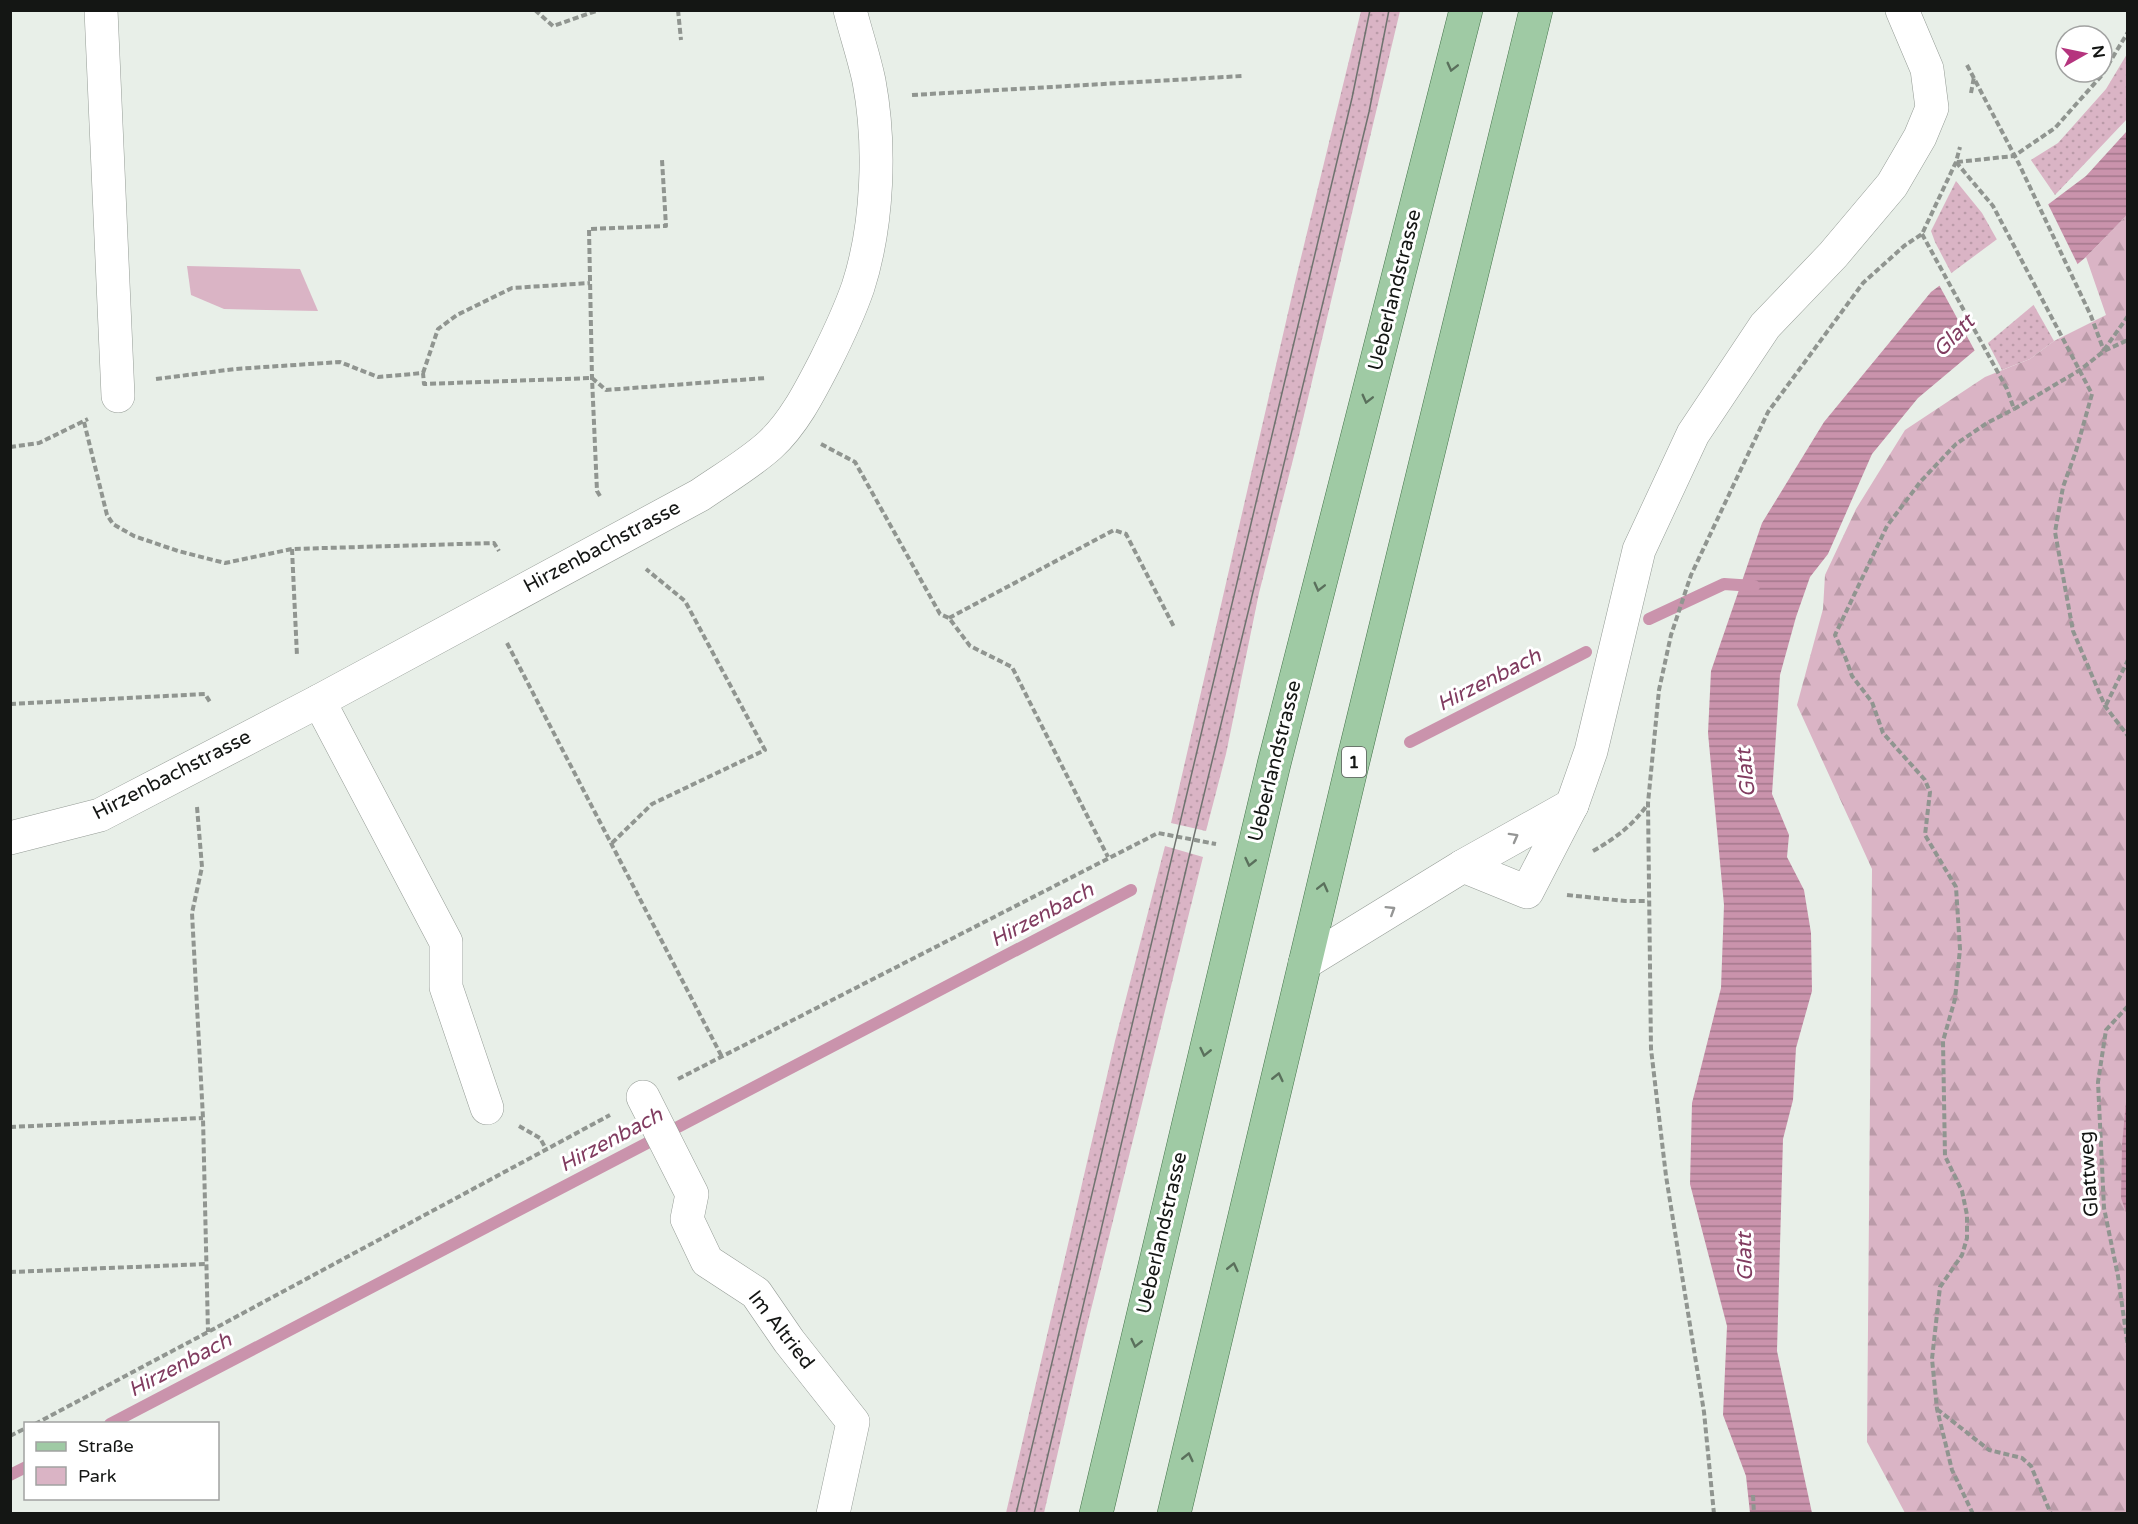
<svg xmlns="http://www.w3.org/2000/svg" width="2138" height="1524" viewBox="0 0 2138 1524" font-family="'Varela Round',sans-serif">
  <defs>
    <pattern id="grass-dots" width="8" height="8" patternUnits="userSpaceOnUse" patternTransform="scale(1.5)"><rect width="8" height="8" fill="#dab4c5"/><path d="M2 2h.1M6 6h.1" fill="none" stroke="#ba9aa8" stroke-width="1.8" stroke-linecap="round"/></pattern>
    <pattern id="forest-firs" width="22" height="20" patternUnits="userSpaceOnUse" patternTransform="scale(1.5)"><rect width="22" height="20" fill="#dab4c5"/><path d="M5 1l3.5 6h-7zM16 11l3.5 6h-7z" fill="#ba9aa8"/></pattern>
    <pattern id="water-rules" width="6" height="5" patternUnits="userSpaceOnUse" patternTransform="scale(1.5)"><rect width="6" height="5" fill="#ca93ac"/><path d="M0 2.5h6" fill="none" stroke="#a3778b"/></pattern>
  </defs>
  <rect width="100%" height="100%" fill="#e8efe8"/>
  <g fill="url(#grass-dots)">
    <path d="M 1361,11 L 1400,11 L 1299,436 L 1259,593 L 1226,754 L 1206,831 L 1171,823 L 1296,278 Z"/>
    <path d="M 2127,54 L 2127,119 L 2055,195 L 2031,160 L 2058,143 L 2106,89 Z"/>
    <path d="M 1956,181 L 1982,213 L 2054,341 L 2030,359 L 2002,370 L 1935,242 L 1931,231 Z"/>
    <path d="M 1165,846 L 1203,857 L 1084,1338 L 1044,1513 L 1006,1513 L 1115,1041 Z"/>
  </g>
  <path fill="url(#forest-firs)" d="M 2127,215 L 2127,1513 L 1905,1513 L 1867,1442 L 1872,869 L 1797,705 L 1823,609 L 1825,575 L 1856,509 L 1905,430 L 1985,377 L 2030,359 L 2054,341 L 2106,315 L 2086,257 Z"/>
  <path fill="#dab4c5" d="M 187,266 L 300,269 L 318,311 L 224,309 L 191,295 Z"/>
  <g fill="url(#water-rules)">
    <path d="M 2127,131 L 2127,215 L 2086,257 L 1918,398 L 1872,454 L 1828,554 L 1810,577 L 1796,617 L 1780,675 L 1772,794 L 1789,835 L 1787,857 L 1804,890 L 1811,933 L 1812,991 L 1796,1048 L 1793,1100 L 1783,1139 L 1777,1351 L 1812,1513 L 1750,1513 L 1746,1476 L 1723,1415 L 1727,1326 L 1690,1184 L 1692,1103 L 1721,988 L 1724,905 L 1708,733 L 1711,671 L 1762,523 L 1824,422 L 1931,292 L 2086,176 Z"/>
    <path d="M 2127,1091 L 2127,1215 L 2121,1198 L 2122,1145 Z"/>
  </g>
  <path fill="#e8efe8" d="M 2047,202 L 2079,267 L 1976,353 L 1938,283 Z"/>
  <g fill="none" stroke-linecap="round" stroke-linejoin="round">
    <g stroke="#ca93ac" stroke-width="12">
      <path d="M 1649,619 L 1724,584 L 1754,586"/>
      <path d="M 1410,742 L 1586,652"/>
      <path d="M 110,1424 L 1131,890"/>
      <path d="M 10,1475 L 26,1467"/>
    </g>
    <defs>
      <g id="minor">
        <path d="M 101,10 L 118,396"/>
        <path d="M 319,701 L 446,942 L 446,987 L 487,1108"/>
        <path d="M 10,838 L 100,815 L 319,701 L 700,495 C 723,479 749,464 770,445 C 794,423 810,391 825,362 C 837,338 849,313 858,287 C 878,225 881,145 869,81 C 864,57 856,34 850,10"/>
        <path d="M 1463,866 L 1572,805"/>
        <path d="M 1305,963 L 1463,866 L 1527,892 L 1572,805 L 1591,751 L 1639,550 L 1693,434 L 1765,326 L 1833,255 L 1892,185 L 1920,137 L 1932,108 L 1927,69 L 1902,10"/>
        <path d="M 643,1097 L 692,1194 L 687,1219 L 707,1261 L 756,1293 L 789,1341 L 853,1422 L 833,1514"/>
      </g>
      <g id="major">
        <path d="M 1096,1514 L 1274,764 L 1466,10"/>
        <path d="M 1174,1514 L 1354,757 L 1536,10"/>
      </g>
    </defs>
    <use href="#minor" stroke="#959c96" stroke-width="34"/>
    <use href="#major" stroke="#45744b" stroke-width="34"/>
    <g stroke="#909590" stroke-width="4" stroke-dasharray="6 3" stroke-linecap="butt">
      <path d="M 535,10 L 553,26 L 599,10"/>
      <path d="M 678,10 L 681,40"/>
      <path d="M 1967,65 L 2019,164 L 2091,316 L 2104,351"/>
      <path d="M 1971,93 L 1974,77"/>
      <path d="M 912,95 L 1242,76"/>
      <path d="M 1956,162 L 1993,206 L 2092,394 L 2076,451 L 2063,487 L 2055,532 L 2073,631 L 2105,706 L 2128,736"/>
      <path d="M 1957,162 L 2014,156 L 2055,128 L 2102,75 L 2128,32"/>
      <path d="M 1922,234 L 2007,389 L 2014,409 L 2080,370 L 2104,351 L 2128,340"/>
      <path d="M 2104,350 L 2128,316"/>
      <path d="M 423,373 L 438,329 L 457,315 L 512,288 L 590,283"/>
      <path d="M 156,379 L 235,369 L 340,362 L 378,377 L 423,373 L 424,384 L 592,378 L 606,390 L 766,378"/>
      <path d="M 84,422 L 107,515 L 113,524 L 134,536 L 178,551 L 225,563 L 292,549 L 494,543 L 499,551"/>
      <path d="M 821,444 L 855,462 L 940,614 L 949,618 L 970,646 L 1012,667 L 1108,857"/>
      <path d="M 10,447 L 39,443 L 88,419"/>
      <path d="M 600,496 L 597,491 L 592,378 L 589,229 L 666,226 L 662,160"/>
      <path d="M 292,549 L 297,656"/>
      <path d="M 949,618 L 1114,530 L 1126,534 L 1174,627"/>
      <path d="M 507,643 L 722,1057"/>
      <path d="M 10,704 L 205,694 L 210,702"/>
      <path d="M 2106,705 L 2128,660"/>
      <path d="M 197,807 L 202,867 L 192,913 L 203,1118 L 208,1332"/>
      <path d="M 612,843 L 652,804 L 765,750 L 685,601 L 646,569"/>
      <path d="M 1593,851 C 1616,838 1633,825 1648,804"/>
      <path d="M 1567,895 L 1625,901 L 1648,901"/>
      <path d="M 2128,1006 L 2106,1030 L 2098,1082 L 2104,1208 L 2118,1276 L 2128,1347"/>
      <path d="M 678,1079 L 1158,833 L 1216,844"/>
      <path d="M 519,1126 L 540,1138 L 546,1149"/>
      <path d="M 10,1127 L 203,1118"/>
      <path d="M 10,1272 L 207,1264"/>
      <path d="M 1937,1409 L 1989,1450 L 2022,1458 L 2031,1466 L 2051,1514"/>
      <path d="M 35,1424 L 208,1332 L 610,1115"/>
      <path d="M 10,1436 L 26,1428"/>
      <path d="M 1753,1495 L 1754,1514"/>
      <path d="M 1714,1514 L 1704,1412 L 1666,1176 L 1651,1049 L 1648,803 L 1659,690 L 1671,635 L 1691,575 L 1768,412 L 1863,283 L 1904,246 L 1922,234 L 1956,162 L 1960,147"/>
      <path d="M 1973,1514 L 1952,1470 L 1937,1409 L 1932,1359 L 1940,1287 L 1962,1255 L 1967,1238 L 1967,1215 L 1962,1191 L 1945,1156 L 1943,1041 L 1955,999 L 1960,949 L 1956,887 L 1925,835 L 1930,792 L 1925,780 L 1883,733 L 1872,702 L 1852,676 L 1846,659 L 1835,635 L 1887,526 L 1921,481 L 1956,444 L 1987,423 L 2014,409"/>
    </g>
    <use href="#minor" stroke="#fff" stroke-width="33"/>
    <use href="#major" stroke="#9fcaa4" stroke-width="33"/>
    <g stroke="#6f736f" stroke-width="1.5">
      <path d="M 1016,1514 L 1352,98 L 1370,10"/>
      <path d="M 1034,1514 L 1193,840 L 1369,112 L 1389,10"/>
    </g>
  </g>
  <defs><path id="oneway-chevron" d="M-2-3.5L2.5 0L-2 3.5" fill="none" stroke-width="1.6" stroke-linecap="round" stroke-linejoin="round" transform="scale(1.5)"/></defs>
  <g stroke="#5a705c">
    <use href="#oneway-chevron" transform="translate(1452 67) rotate(104)"/>
    <use href="#oneway-chevron" transform="translate(1367 399) rotate(104)"/>
    <use href="#oneway-chevron" transform="translate(1319 587) rotate(104)"/>
    <use href="#oneway-chevron" transform="translate(1250 862) rotate(103)"/>
    <use href="#oneway-chevron" transform="translate(1323 887) rotate(-76)"/>
    <use href="#oneway-chevron" transform="translate(1205 1052) rotate(103)"/>
    <use href="#oneway-chevron" transform="translate(1278 1077) rotate(-77)"/>
    <use href="#oneway-chevron" transform="translate(1233 1267) rotate(-77)"/>
    <use href="#oneway-chevron" transform="translate(1136 1343) rotate(103)"/>
    <use href="#oneway-chevron" transform="translate(1188 1457) rotate(-77)"/>
  </g>
  <g stroke="#959695">
    <use href="#oneway-chevron" transform="translate(1514 837) rotate(-29)"/>
    <use href="#oneway-chevron" transform="translate(1391 910) rotate(-32)"/>
  </g>
  <g text-anchor="middle" dominant-baseline="central" stroke-width="6" stroke-linejoin="round" paint-order="stroke">
    <rect fill="#fff" stroke="#5a5c5a" stroke-width="1.5" x="1342" y="747" width="24" height="30" rx="4.5"/>
    <g font-size="18" font-weight="bold" fill="#141614">
      <text x="1354" y="762">1</text>
    </g>
    <g font-size="20" fill="#141614" stroke="#fff">
      <text transform="translate(1395 290) rotate(-76)">Ueberlandstrasse</text>
      <text transform="translate(602 547) rotate(-28)">Hirzenbachstrasse</text>
      <text transform="translate(1275 761) rotate(-76)">Ueberlandstrasse</text>
      <text transform="translate(172 775) rotate(-27)">Hirzenbachstrasse</text>
      <text transform="translate(2089 1174) rotate(-94)">Glattweg</text>
      <text transform="translate(1162 1233) rotate(-77)">Ueberlandstrasse</text>
      <text transform="translate(781 1330) rotate(52)">Im Altried</text>
    </g>
    <g font-size="21" font-style="italic" fill="#813c60" stroke="#fff">
      <text transform="translate(1954 336) rotate(-46)">Glatt</text>
      <text transform="translate(1489 680) rotate(-27)">Hirzenbach</text>
      <text transform="translate(1746 773) rotate(-96)">Glatt</text>
      <text transform="translate(1042 915) rotate(-28)">Hirzenbach</text>
      <text transform="translate(611 1140) rotate(-28)">Hirzenbach</text>
      <text transform="translate(1745 1257) rotate(-92)">Glatt</text>
      <text transform="translate(180 1365) rotate(-28)">Hirzenbach</text>
    </g>
  </g>
  <rect width="2138" height="1524" fill="none" stroke="#141614" stroke-width="24"/>
  <rect x="24" y="1422" width="195" height="78" fill="#ffffff" stroke="#a1a2a1" stroke-width="1.5"/>
  <rect x="36" y="1442" width="30" height="9" fill="#9fcaa4" stroke="#a1a2a1" stroke-width="1.5"/>
  <text x="78" y="1452" font-size="18" fill="#141614">Straße</text>
  <rect x="36" y="1467" width="30" height="18" fill="#dab4c5" stroke="#a1a2a1" stroke-width="1.5"/>
  <text x="78" y="1482" font-size="18" fill="#141614">Park</text>
  <g transform="translate(2084 54) rotate(81)"><circle r="28" fill="#ffffff" stroke="#a1a2a1" stroke-width="1.5"/>
  <path d="M0-4.5L10 22L0 15L-10 22Z" fill="#b5347e"/>
  <text y="-9" font-size="16" font-weight="bold" text-anchor="middle" fill="#141614">N</text>
  </g>
</svg>
